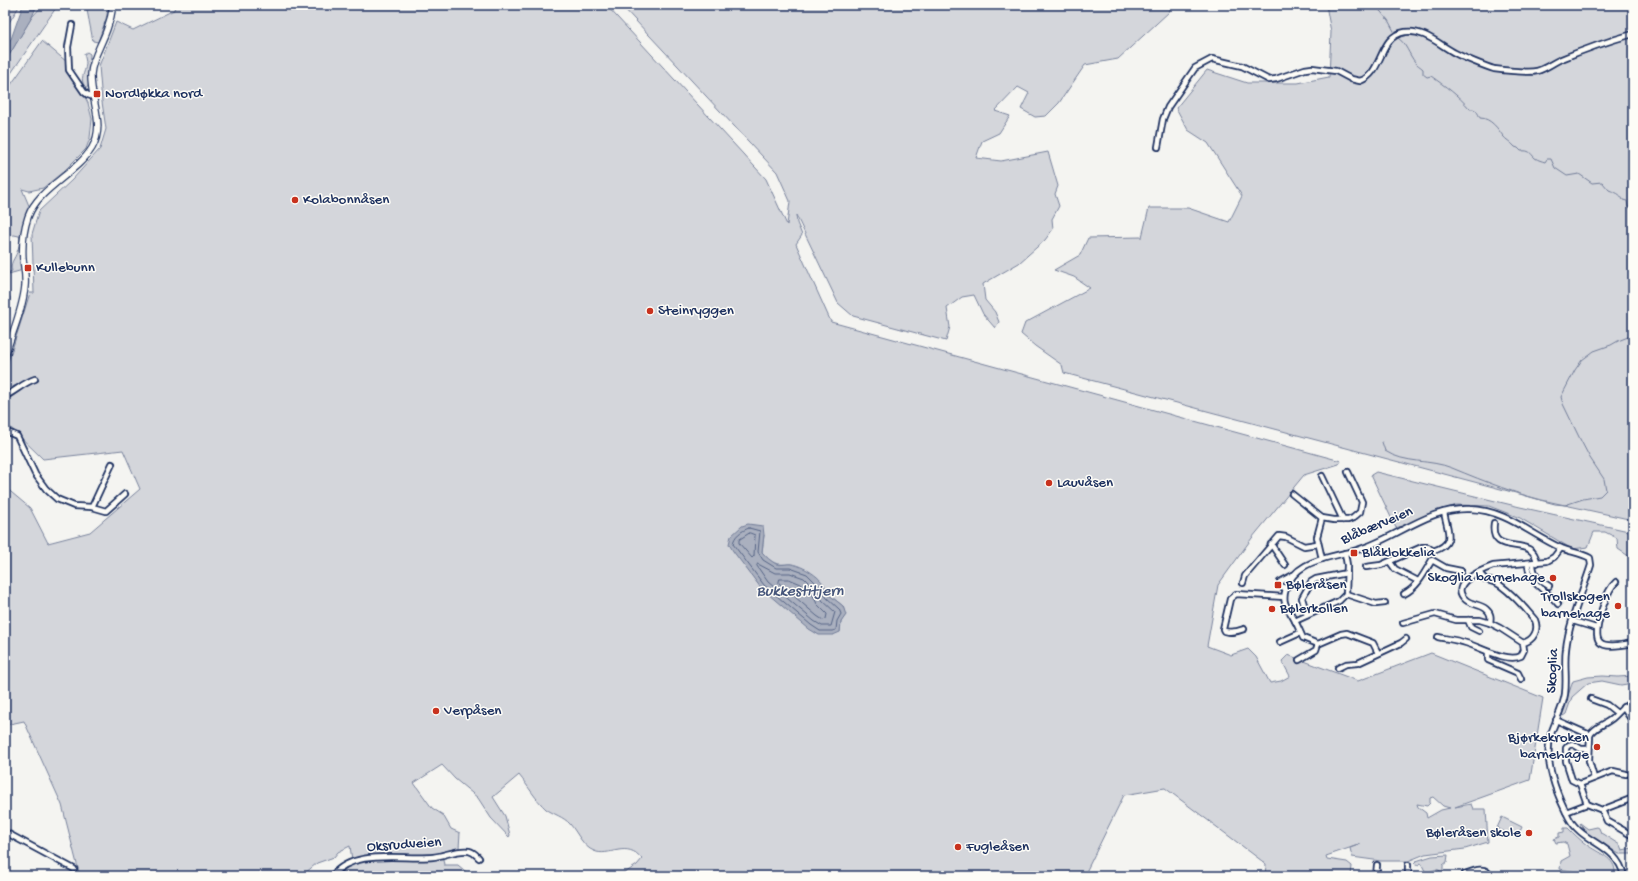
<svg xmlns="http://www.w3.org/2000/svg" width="1638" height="881" viewBox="0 0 1638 881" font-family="'Gochi Hand',sans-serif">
  <rect width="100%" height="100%" fill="#f4f4f1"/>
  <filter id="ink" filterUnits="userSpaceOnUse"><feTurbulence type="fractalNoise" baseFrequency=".025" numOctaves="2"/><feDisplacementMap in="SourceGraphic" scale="8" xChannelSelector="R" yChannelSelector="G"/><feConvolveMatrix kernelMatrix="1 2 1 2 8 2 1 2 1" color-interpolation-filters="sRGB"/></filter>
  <g filter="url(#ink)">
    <g fill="#d4d6db" stroke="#78829c" fill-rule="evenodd">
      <path d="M 5,5 L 20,5 L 5,29 Z"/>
      <path d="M 43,5 L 58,5 L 5,82 L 5,62 L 32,17 Z"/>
      <path d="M 86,5 L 109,5 L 106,19 L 98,42 L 93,41 Z"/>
      <path d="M 175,5 L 606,5 L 766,179 L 787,225 L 790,201 L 777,172 L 621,5 L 1172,5 L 1169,12 L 1118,59 L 1085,65 L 1059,103 L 1046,116 L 1035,117 L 1021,109 L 1029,93 L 1018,87 L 995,111 L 1010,116 L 999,133 L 982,141 L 976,158 L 1001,161 L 1048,152 L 1058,186 L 1055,194 L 1059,206 L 1052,219 L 1053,229 L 1045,240 L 1019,263 L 983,284 L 985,300 L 995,312 L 999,322 L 995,328 L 983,314 L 974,295 L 962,297 L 947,308 L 950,327 L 946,341 L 853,316 L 838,303 L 796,215 L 797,223 L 802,235 L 796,244 L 831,322 L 1341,461 L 1339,464 L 1304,475 L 1252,538 L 1218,585 L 1207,646 L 1231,655 L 1248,649 L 1256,657 L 1270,683 L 1281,681 L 1290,676 L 1282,661 L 1288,655 L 1358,681 L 1431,653 L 1543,698 L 1530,780 L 1455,807 L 1471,804 L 1473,809 L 1486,809 L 1488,842 L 1465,849 L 1425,854 L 1408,861 L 1381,861 L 1352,857 L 1350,848 L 1361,844 L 1326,856 L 1327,859 L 1347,862 L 1352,866 L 1351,876 L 1265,876 L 1266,864 L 1165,788 L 1124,795 L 1084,876 L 620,876 L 637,865 L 642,859 C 627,839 609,858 594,851 C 583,847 577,832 570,824 C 564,817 553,814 546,809 C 536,800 528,786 519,775 L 493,797 L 505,816 L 510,835 L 509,837 L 491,818 L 478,798 L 455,779 L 442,765 L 414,783 L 432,808 L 443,815 L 451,829 L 460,833 L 459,848 L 442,853 L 444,865 L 458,865 L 471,876 L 329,876 L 336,868 L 352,860 L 350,846 L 338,852 L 334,857 L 317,863 L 304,874 L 289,876 L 80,876 L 62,805 L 24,721 L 5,725 L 5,487 L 30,508 L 48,543 L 90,532 L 140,489 L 123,450 L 43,459 L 5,422 L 5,400 L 6,398 L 12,397 L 27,385 L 14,386 L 5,393 L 5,372 L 30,293 L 34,293 L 32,234 L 39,211 L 72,180 L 100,149 L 106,129 L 102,102 L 99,66 L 116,22 L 133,30 L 174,10 ZM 764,535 L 762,552 C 771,564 777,565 791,564 L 843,606 L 845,615 L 841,622 L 840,632 L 761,588 L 744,564 ZM 1433,797 L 1443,806 L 1450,808 L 1441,810 L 1427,818 L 1426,813 L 1418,807 L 1417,804 L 1427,806 L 1430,803 L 1430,798 Z"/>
      <path d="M 1326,5 L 1633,5 L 1633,520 L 1542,500 L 1064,373 L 1062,365 L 1035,346 L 1021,334 L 1025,323 L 1090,288 L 1074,277 L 1054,270 L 1080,255 L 1088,238 L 1142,237 L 1149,208 L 1188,208 L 1229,222 L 1242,196 L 1208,143 L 1188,130 L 1176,108 L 1207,70 L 1247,83 L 1298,83 L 1329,77 L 1331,32 Z"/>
      <path d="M 42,41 L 67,62 L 88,103 L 92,119 L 90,138 L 86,149 L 64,171 L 43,188 L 29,191 L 22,189 L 30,208 L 27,214 L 23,270 L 5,275 L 5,274 L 12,271 C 9,263 15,259 17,252 C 19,248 19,243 20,238 L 19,236 L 14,235 L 5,237 L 5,93 Z"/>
      <path d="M 87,52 L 90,54 C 89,64 90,77 88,87 L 85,87 C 79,78 85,74 86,64 C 86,61 85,57 84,54 Z"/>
      <path d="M 5,292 L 10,297 L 9,315 L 5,320 Z"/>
      <path d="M 1376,472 L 1520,507 L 1633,532 L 1633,559 L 1618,549 L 1617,538 L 1605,532 L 1594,532 L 1588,547 L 1572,549 L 1520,518 L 1489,506 L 1456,505 L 1396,528 L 1371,475 Z"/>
      <path d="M 1603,676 L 1618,677 L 1633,676 L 1633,683 L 1621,685 L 1602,681 L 1588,683 L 1572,697 L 1566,714 L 1563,716 L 1562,713 L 1573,681 L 1588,677 Z"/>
      <path d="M 1502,817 L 1522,827 L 1517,838 L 1497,828 Z"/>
      <path d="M 1580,823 L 1588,829 L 1597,827 L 1599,828 L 1601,833 L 1620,845 L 1622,850 L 1633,848 L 1633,854 L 1619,854 L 1585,832 Z"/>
      <path d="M 1564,828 L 1568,828 C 1574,834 1580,840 1587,845 C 1598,853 1616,858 1615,873 L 1613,875 L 1593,875 L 1560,869 L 1561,861 L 1570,856 L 1567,844 L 1563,842 L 1556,843 L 1554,839 L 1559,837 L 1559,833 L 1564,832 Z"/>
      <path d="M 1448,855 L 1447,862 L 1443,865 L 1443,873 L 1437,869 L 1426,873 L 1421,863 L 1418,865 L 1414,863 L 1416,861 L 1432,856 Z"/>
    </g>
    <g fill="#aab0bf" stroke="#717c98">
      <path d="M 23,5 L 37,5 L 32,17 L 5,62 L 5,46 L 11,39 Z"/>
      <path d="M 748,524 L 763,526 L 764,535 L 762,552 C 766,557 771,561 776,564 C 781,566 787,563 792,564 C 806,567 826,580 828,594 L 843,606 L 846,615 L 841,622 L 840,632 L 833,635 L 819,635 L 809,629 L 761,588 L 733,551 L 729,544 L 731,536 L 742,526 Z"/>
    </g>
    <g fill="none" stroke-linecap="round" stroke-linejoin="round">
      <g stroke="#546385" stroke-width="1">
        <path d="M 749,528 L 760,531 L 758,552 L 763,560 L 776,568 L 790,568 L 807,574 L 823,590 L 826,597 L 839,609 L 841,614 L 837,621 L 836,630 L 832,631 L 820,631 L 811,625 L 764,585 L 733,544 C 734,536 741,531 749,528 Z"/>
        <path d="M 750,533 L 755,535 L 754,556 L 752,558 L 739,543 L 739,540 Z"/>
        <path d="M 758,564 L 775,573 L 790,573 L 804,578 L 818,592 L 822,600 L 835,612 L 831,626 L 822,626 L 814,621 L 768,582 L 757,566 Z"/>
        <path d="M 780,579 L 789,579 L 801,584 L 813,595 L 817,604 L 827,614 L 826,619 L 823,620 L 817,616 L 779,583 Z"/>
      </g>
      <g stroke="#717c98" stroke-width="1">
        <path d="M 1375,5 L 1388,20 L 1395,33"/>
        <path d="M 1398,38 C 1406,43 1409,55 1415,62 C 1417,65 1420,66 1423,69 L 1423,74 L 1427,77 L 1431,76 C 1446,87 1457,94 1470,109 C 1476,108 1478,113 1480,118 C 1491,118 1498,129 1503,136 C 1506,140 1511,142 1515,147 L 1518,148 L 1521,151 C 1530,150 1530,153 1535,158 C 1538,160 1542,161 1545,162 L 1547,159 L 1551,159 L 1555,168 L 1567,176 L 1579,174 L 1592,183 L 1602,182 C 1604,184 1607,188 1609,190 C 1616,193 1620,193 1623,200 L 1627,201 L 1628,207 L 1633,209"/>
        <path d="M 1382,442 L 1385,451 C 1405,464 1430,459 1452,468 C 1486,482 1519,495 1555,504 L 1565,505 L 1583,499 L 1600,496 L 1606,490 L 1604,479 L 1590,458 L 1580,439 L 1563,404 L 1561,397 L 1575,370 L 1582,360 L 1594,351 L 1611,345 L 1618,341 L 1633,335"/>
      </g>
      <defs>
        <g id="minor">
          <path d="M 72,25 L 68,47 L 69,70 L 84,92 L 88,95 L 94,97"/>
          <path d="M 1158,147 L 1163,119 L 1168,107 L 1195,68 L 1212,59 L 1242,66 L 1269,80 L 1276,79 L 1305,69 L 1312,68 L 1336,71 L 1351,79 L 1360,81 C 1384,73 1378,36 1405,32 C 1423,29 1440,45 1455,53 C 1462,57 1487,67 1494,69 C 1502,70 1529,73 1537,71 C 1545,69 1551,64 1559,60 C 1583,50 1608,41 1633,34"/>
          <path d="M 5,396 C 16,391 23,383 35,379"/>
          <path d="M 5,431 L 17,436 L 35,474 L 46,489 L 57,499 L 74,506 L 92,507 L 106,511 L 125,494"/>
          <path d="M 1322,476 L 1343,520"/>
          <path d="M 1292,494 L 1322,518 L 1334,520 L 1348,520 L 1353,518 L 1360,512 L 1362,502 L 1348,472"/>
          <path d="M 92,507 L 112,464"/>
          <path d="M 1494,523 C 1489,560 1534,532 1537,563"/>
          <path d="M 1271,544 L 1285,565"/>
          <path d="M 1322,559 L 1317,537 L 1322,518"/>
          <path d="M 1390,562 L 1395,569 L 1418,581"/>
          <path d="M 1528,563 C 1528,586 1546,588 1558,604"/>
          <path d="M 1533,563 C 1533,575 1539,580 1549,586"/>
          <path d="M 1366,567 L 1381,565 L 1422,547 L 1428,547 L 1433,551 C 1457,544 1447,530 1444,512"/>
          <path d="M 1479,572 C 1486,584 1492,579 1500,585 C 1511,593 1526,609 1535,620 C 1539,630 1534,640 1523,643"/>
          <path d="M 1616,582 C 1608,589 1606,599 1602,609 C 1591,645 1597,650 1633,643"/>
          <path d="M 1243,583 L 1245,576 L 1279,536 L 1286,537 L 1304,546 L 1317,544"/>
          <path d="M 1286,589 L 1281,586 L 1280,582 L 1293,575"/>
          <path d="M 1346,594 L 1376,604 L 1385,603"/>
          <path d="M 1404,594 C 1417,588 1425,572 1432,560 L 1446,568 L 1461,571"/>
          <path d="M 1307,615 L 1302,598 L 1311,582 L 1316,579 L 1347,573"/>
          <path d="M 1468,620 L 1471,627 L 1479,631"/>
          <path d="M 1295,621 L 1339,601 L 1346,594 L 1347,565 L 1345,553"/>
          <path d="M 1573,621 L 1596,628"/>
          <path d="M 1403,623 L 1435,614 L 1456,620 L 1480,620 L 1490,623 L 1500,628 L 1523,643 L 1524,650 L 1521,656 C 1507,663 1480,647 1466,643 C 1457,640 1448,639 1438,637"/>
          <path d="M 1490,623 C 1491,617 1491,613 1486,609 C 1480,604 1472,605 1466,600 C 1447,584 1482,570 1493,566 L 1547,561 L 1554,557 L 1561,548"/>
          <path d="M 1244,629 C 1236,632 1231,633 1224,631 L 1223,629 L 1230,599 L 1236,594 L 1284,597"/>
          <path d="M 1280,642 L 1300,633"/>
          <path d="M 1488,652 L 1488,660 L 1518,673 L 1521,679"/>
          <path d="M 1378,653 L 1373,643 L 1347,633 L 1341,634 L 1318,644 L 1303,638 C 1300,632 1298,626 1294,619 C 1288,608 1281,603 1286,589 C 1289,580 1296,571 1305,566 C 1322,556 1344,555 1363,548 C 1399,536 1430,507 1470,509 C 1506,510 1530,534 1561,548 C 1571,552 1581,553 1590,558 L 1591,565 C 1583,591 1569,621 1566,649 C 1564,664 1567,679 1565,694 C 1563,708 1555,721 1551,734 C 1543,760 1557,795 1569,818 C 1583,844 1617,844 1624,876"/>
          <path d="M 1299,660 L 1316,650 L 1318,644"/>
          <path d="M 1338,668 L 1346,664 L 1358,663 L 1401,643 L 1406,639"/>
          <path d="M 1591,699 L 1607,705 L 1617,713"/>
          <path d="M 1623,707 L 1633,722"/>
          <path d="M 1556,720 L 1590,735 C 1595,727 1603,725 1610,720 C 1619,714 1622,705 1633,703"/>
          <path d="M 1590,735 L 1589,761 L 1594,778"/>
          <path d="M 1580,784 L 1613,771 L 1626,774"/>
          <path d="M 1587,804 L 1602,810 L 1633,798"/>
          <path d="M 1602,810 L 1607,821 L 1633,836"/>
          <path d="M 1566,812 L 1587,804 L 1580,784 L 1572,780 L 1566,761 L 1566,748 L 1569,745 L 1573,744 L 1581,749 L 1589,749"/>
          <path d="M 5,832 L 74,869"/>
          <path d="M 1465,874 C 1473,871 1486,865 1490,876"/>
          <path d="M 332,876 C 354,848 402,860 433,857 C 444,856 458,849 469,851 C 474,852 476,855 479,858"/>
          <path d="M 1376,876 L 1377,865"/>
          <path d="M 1408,876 L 1408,865"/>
        </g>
        <path id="major" d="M 5,356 C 12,333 23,309 25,286 C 26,276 24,268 23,259 C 22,245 24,229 28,217 C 38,188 76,174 92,148 C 106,124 90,100 91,74 C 92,58 102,44 107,29 C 110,21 112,13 113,5"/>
      </defs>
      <use href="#minor" stroke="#1b2f5e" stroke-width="8"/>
      <use href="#major" stroke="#1b2f5e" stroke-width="8"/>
      <use href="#minor" stroke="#fdfcf7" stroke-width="4.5"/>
      <use href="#major" stroke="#fdfcf7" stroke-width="5.5"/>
    </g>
  </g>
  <g fill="#c8321e" stroke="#fdfcf7" stroke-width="1.5">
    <rect x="93" y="90" width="8" height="8" rx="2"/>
    <circle cx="295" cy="200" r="4"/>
    <rect x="24" y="264" width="8" height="8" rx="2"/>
    <circle cx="650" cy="311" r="4"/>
    <circle cx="1049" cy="483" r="4"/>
    <rect x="1350" y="549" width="8" height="8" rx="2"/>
    <circle cx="1553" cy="578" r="4"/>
    <rect x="1274" y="581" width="8" height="8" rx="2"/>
    <circle cx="1618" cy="606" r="4"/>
    <circle cx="1272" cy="609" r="4"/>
    <circle cx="436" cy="711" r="4"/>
    <circle cx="1597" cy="747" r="4"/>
    <circle cx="1529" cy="833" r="4"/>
    <circle cx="958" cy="847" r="4"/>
  </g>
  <g text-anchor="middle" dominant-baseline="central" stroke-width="3" stroke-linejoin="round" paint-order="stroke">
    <g font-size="15" fill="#1b2f5e" stroke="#fdfcf7" text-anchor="start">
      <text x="105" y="94">Nordløkka nord</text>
      <text x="303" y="200">Kolabonnåsen</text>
      <text x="36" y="268">Kullebunn</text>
      <text x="658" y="311">Steinryggen</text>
      <text x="1057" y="483">Lauvåsen</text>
      <text x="1362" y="553">Blåklokkelia</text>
      <text x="1545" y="578" text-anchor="end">Skoglia barnehage</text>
      <text x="1286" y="585">Bøleråsen</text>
      <text x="1610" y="597" text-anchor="end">Trollskogen<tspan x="1610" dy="17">barnehage</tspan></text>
      <text x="1280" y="609">Bølerkollen</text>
      <text x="444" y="711">Verpåsen</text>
      <text x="1589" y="738" text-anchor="end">Bjørkekroken<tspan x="1589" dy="17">barnehage</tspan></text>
      <text x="1521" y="833" text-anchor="end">Bøleråsen skole</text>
      <text x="966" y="847">Fugleåsen</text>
    </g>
    <g font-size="15" fill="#1b2f5e" stroke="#fdfcf7">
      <text transform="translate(1377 526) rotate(-23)">Blåbærveien</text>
      <text transform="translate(1553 671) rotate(-87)">Skoglia</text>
      <text transform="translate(404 845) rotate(-4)">Oksrudveien</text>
    </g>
    <g font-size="16" font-style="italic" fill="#46567b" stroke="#fdfcf7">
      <text x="800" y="592">Bukkestitjern</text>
    </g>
  </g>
  <rect width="1638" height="881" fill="none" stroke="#fdfcf7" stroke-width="20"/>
  <rect x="10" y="10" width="1618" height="861" fill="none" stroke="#1b2f5e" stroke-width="1.5" filter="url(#ink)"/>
</svg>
